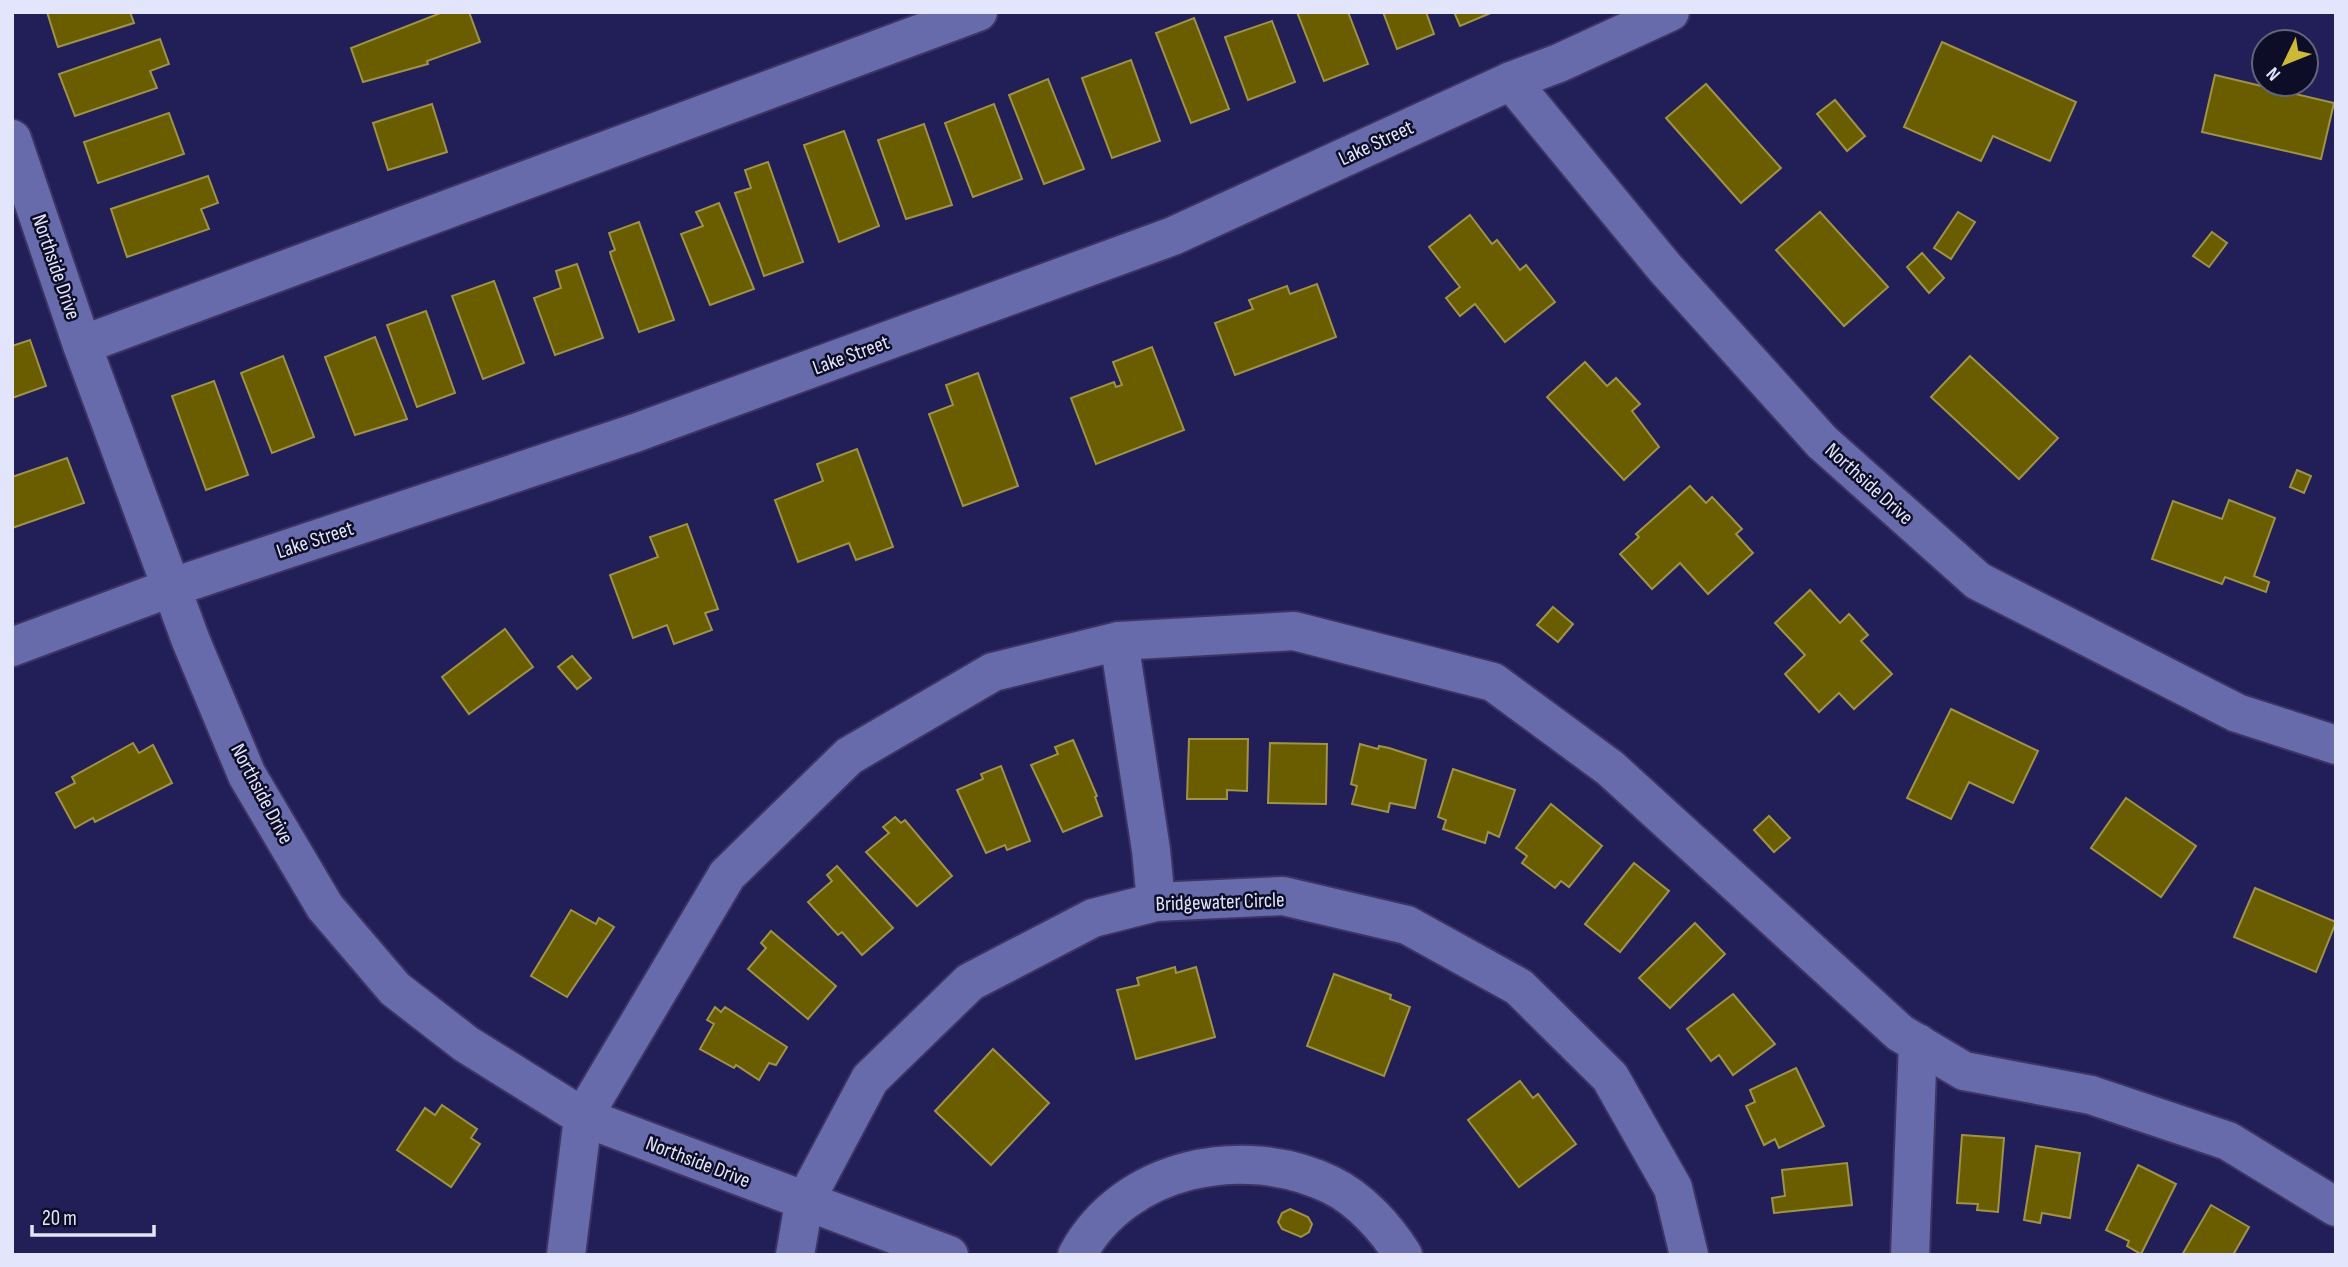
<svg xmlns="http://www.w3.org/2000/svg" width="2348" height="1267" viewBox="0 0 2348 1267" font-family="'Sofia Sans Condensed',sans-serif">
  <rect width="100%" height="100%" fill="#221e58"/>
  <g fill="#695d00" stroke="#9f9345" stroke-width="2">
    <path d="M 47,12 L 130,12 L 134,23 L 58,47 Z"/>
    <path d="M 443,12 L 469,12 L 480,42 L 427,61 L 428,64 L 363,82 L 351,48 Z"/>
    <path d="M 1297,12 L 1348,12 L 1368,64 L 1324,81 Z"/>
    <path d="M 1383,12 L 1426,12 L 1434,34 L 1397,49 Z"/>
    <path d="M 1454,12 L 1493,12 L 1460,26 Z"/>
    <path d="M 1194,18 L 1229,109 L 1191,123 L 1156,33 Z"/>
    <path d="M 1272,21 L 1295,82 L 1248,100 L 1225,37 Z"/>
    <path d="M 160,39 L 169,64 L 150,71 L 157,88 L 75,116 L 59,74 Z"/>
    <path d="M 1942,42 L 2076,102 L 2050,161 L 1993,136 L 1981,161 L 1904,127 Z"/>
    <path d="M 1131,60 L 1160,141 L 1112,158 L 1082,78 Z"/>
    <path d="M 2215,75 L 2334,103 L 2321,159 L 2202,132 Z"/>
    <path d="M 1048,79 L 1084,169 L 1044,184 L 1009,95 Z"/>
    <path d="M 1706,84 L 1781,168 L 1741,203 L 1666,118 Z"/>
    <path d="M 1835,100 L 1865,136 L 1847,151 L 1817,114 Z"/>
    <path d="M 432,104 L 447,152 L 388,170 L 373,123 Z"/>
    <path d="M 994,104 L 1022,179 L 973,197 L 945,123 Z"/>
    <path d="M 169,113 L 184,154 L 98,183 L 84,142 Z"/>
    <path d="M 924,124 L 952,205 L 906,219 L 878,140 Z"/>
    <path d="M 844,131 L 879,226 L 839,242 L 804,145 Z"/>
    <path d="M 768,162 L 803,262 L 764,276 L 735,193 L 751,188 L 745,170 Z"/>
    <path d="M 208,176 L 218,203 L 201,209 L 209,229 L 127,257 L 111,209 Z"/>
    <path d="M 719,203 L 754,289 L 710,305 L 681,234 L 703,226 L 696,212 Z"/>
    <path d="M 1820,212 L 1888,287 L 1844,326 L 1776,250 Z"/>
    <path d="M 1958,212 L 1975,222 L 1951,259 L 1934,248 Z"/>
    <path d="M 1470,215 L 1492,244 L 1497,240 L 1520,270 L 1526,265 L 1555,302 L 1505,342 L 1475,304 L 1460,316 L 1446,298 L 1460,287 L 1429,247 Z"/>
    <path d="M 639,222 L 674,320 L 639,332 L 612,259 L 610,252 L 615,250 L 609,233 Z"/>
    <path d="M 2212,232 L 2227,243 L 2209,267 L 2193,256 Z"/>
    <path d="M 1922,253 L 1944,278 L 1929,293 L 1907,267 Z"/>
    <path d="M 577,264 L 603,338 L 555,355 L 534,298 L 561,288 L 556,271 Z"/>
    <path d="M 494,281 L 524,363 L 483,379 L 452,296 Z"/>
    <path d="M 1317,284 L 1336,337 L 1235,375 L 1215,323 L 1253,309 L 1249,300 L 1287,286 L 1290,294 Z"/>
    <path d="M 426,311 L 455,393 L 417,407 L 387,325 Z"/>
    <path d="M 375,337 L 407,419 L 355,435 L 325,357 Z"/>
    <path d="M 30,340 L 46,386 L 12,398 L 12,346 Z"/>
    <path d="M 1152,347 L 1184,430 L 1096,464 L 1071,398 L 1114,382 L 1116,387 L 1122,385 L 1113,362 Z"/>
    <path d="M 283,356 L 314,437 L 272,453 L 241,373 Z"/>
    <path d="M 1970,356 L 2058,438 L 2019,479 L 1931,397 Z"/>
    <path d="M 1585,362 L 1607,386 L 1616,378 L 1640,404 L 1632,411 L 1659,447 L 1624,480 L 1547,397 Z"/>
    <path d="M 978,373 L 1018,486 L 963,506 L 929,414 L 953,405 L 946,385 Z"/>
    <path d="M 214,381 L 248,475 L 206,490 L 172,396 Z"/>
    <path d="M 857,449 L 893,547 L 856,560 L 849,543 L 798,562 L 775,500 L 823,481 L 817,464 Z"/>
    <path d="M 67,458 L 84,503 L 12,528 L 12,477 Z"/>
    <path d="M 2297,470 L 2311,476 L 2304,493 L 2290,487 Z"/>
    <path d="M 1690,486 L 1706,503 L 1712,497 L 1742,529 L 1736,534 L 1753,553 L 1708,594 L 1680,563 L 1652,589 L 1620,554 L 1639,537 L 1636,534 Z"/>
    <path d="M 2229,500 L 2275,518 L 2254,576 L 2269,582 L 2266,592 L 2225,577 L 2222,584 L 2152,559 L 2173,501 L 2222,519 Z"/>
    <path d="M 687,524 L 718,609 L 705,613 L 712,630 L 674,644 L 667,625 L 633,638 L 610,575 L 658,557 L 650,537 Z"/>
    <path d="M 1810,590 L 1840,623 L 1849,614 L 1868,635 L 1861,641 L 1892,674 L 1854,709 L 1839,693 L 1819,712 L 1785,674 L 1805,655 L 1775,623 Z"/>
    <path d="M 1553,607 L 1573,624 L 1558,642 L 1537,625 Z"/>
    <path d="M 505,629 L 533,667 L 469,714 L 442,677 Z"/>
    <path d="M 572,656 L 591,678 L 577,689 L 558,667 Z"/>
    <path d="M 1951,709 L 2038,751 L 2013,803 L 1969,782 L 1951,819 L 1907,798 Z"/>
    <path d="M 1189,739 L 1248,739 L 1247,791 L 1227,790 L 1227,799 L 1187,799 Z"/>
    <path d="M 1073,740 L 1097,796 L 1095,797 L 1102,816 L 1063,832 L 1031,765 L 1058,754 L 1055,747 Z"/>
    <path d="M 133,743 L 139,753 L 153,745 L 172,783 L 95,822 L 93,818 L 75,828 L 56,793 L 75,783 L 72,777 Z"/>
    <path d="M 1270,743 L 1327,744 L 1326,804 L 1268,803 Z"/>
    <path d="M 1360,744 L 1378,749 L 1379,746 L 1389,748 L 1426,760 L 1415,808 L 1390,803 L 1388,812 L 1352,804 L 1357,786 L 1351,784 Z"/>
    <path d="M 1001,766 L 1030,841 L 1007,850 L 1005,845 L 986,853 L 957,790 L 983,779 L 981,774 Z"/>
    <path d="M 1453,769 L 1515,790 L 1499,837 L 1488,832 L 1485,843 L 1443,829 L 1446,820 L 1438,817 Z"/>
    <path d="M 2126,798 L 2196,846 L 2161,897 L 2091,848 Z"/>
    <path d="M 1551,804 L 1602,846 L 1569,887 L 1561,881 L 1555,888 L 1522,863 L 1527,856 L 1516,848 Z"/>
    <path d="M 1769,816 L 1790,838 L 1774,852 L 1754,830 Z"/>
    <path d="M 895,817 L 901,823 L 905,820 L 952,876 L 917,906 L 866,852 L 889,833 L 883,827 Z"/>
    <path d="M 1634,863 L 1669,891 L 1620,952 L 1585,924 Z"/>
    <path d="M 837,866 L 893,928 L 862,955 L 842,932 L 838,935 L 808,902 L 832,881 L 827,875 Z"/>
    <path d="M 2255,888 L 2336,922 L 2316,972 L 2234,937 Z"/>
    <path d="M 571,910 L 596,924 L 599,918 L 614,927 L 567,997 L 531,976 Z"/>
    <path d="M 1695,923 L 1725,954 L 1670,1008 L 1639,978 Z"/>
    <path d="M 771,931 L 836,986 L 808,1019 L 748,969 L 766,948 L 761,943 Z"/>
    <path d="M 1175,967 L 1176,973 L 1196,967 L 1215,1037 L 1136,1059 L 1117,990 L 1139,985 L 1137,978 Z"/>
    <path d="M 1334,974 L 1391,995 L 1390,999 L 1410,1007 L 1384,1076 L 1307,1046 Z"/>
    <path d="M 1733,994 L 1775,1044 L 1733,1075 L 1719,1055 L 1711,1061 L 1687,1029 Z"/>
    <path d="M 725,1007 L 787,1047 L 776,1065 L 769,1063 L 759,1080 L 736,1065 L 734,1068 L 700,1049 L 714,1024 L 707,1020 L 715,1007 L 721,1012 Z"/>
    <path d="M 993,1049 L 1049,1103 L 991,1165 L 935,1111 Z"/>
    <path d="M 1796,1068 L 1824,1126 L 1779,1148 L 1775,1139 L 1764,1145 L 1746,1106 L 1755,1102 L 1750,1090 Z"/>
    <path d="M 1520,1081 L 1533,1098 L 1538,1094 L 1576,1144 L 1519,1187 L 1468,1120 Z"/>
    <path d="M 442,1105 L 477,1129 L 471,1138 L 480,1144 L 451,1187 L 397,1150 L 425,1108 L 435,1115 Z"/>
    <path d="M 1962,1135 L 2004,1138 L 1998,1212 L 1977,1210 L 1978,1204 L 1957,1203 Z"/>
    <path d="M 2036,1146 L 2080,1153 L 2070,1218 L 2042,1213 L 2040,1223 L 2024,1220 Z"/>
    <path d="M 1847,1163 L 1852,1205 L 1774,1213 L 1772,1198 L 1785,1196 L 1782,1170 Z"/>
    <path d="M 2138,1165 L 2176,1184 L 2141,1254 L 2127,1246 L 2129,1241 L 2106,1230 Z"/>
    <path d="M 2211,1205 L 2249,1227 L 2233,1255 L 2182,1255 Z"/>
    <path d="M 1290,1209 L 1308,1217 L 1312,1224 L 1309,1232 L 1301,1237 L 1282,1229 L 1278,1222 L 1282,1213 Z"/>
  </g>
  <g fill="none" stroke-linecap="round" stroke-linejoin="round">
    <defs>
      <g id="minor">
        <path d="M 1511,81 L 1665,268 L 1822,442 L 1978,581 L 2237,713 L 2336,745"/>
        <path d="M 12,139 L 82,345 L 191,641 L 247,775 L 325,907 L 395,989 L 466,1044 L 583,1117 L 949,1255"/>
        <path d="M 82,345 L 978,12"/>
        <path d="M 1119,641 L 1151,850 L 1156,902"/>
        <path d="M 12,647 L 170,588 L 635,433 L 1173,236 L 1511,81 L 1559,63 L 1670,12"/>
        <path d="M 566,1255 L 583,1117 L 727,875 L 849,756 L 993,672 L 1119,641 L 1294,631 L 1493,682 L 1610,768 L 1900,1033 L 1964,1071 L 2091,1095 L 2228,1141 L 2336,1207"/>
        <path d="M 795,1255 L 804,1203 L 870,1079 L 970,982 L 1093,918 L 1156,902 L 1283,896 L 1407,925 L 1519,987 L 1610,1077 L 1673,1188 L 1689,1255"/>
        <path d="M 1077,1255 C 1125,1166 1244,1143 1331,1185 C 1360,1199 1386,1228 1403,1255"/>
        <path d="M 1910,1255 L 1918,1043"/>
      </g>
    </defs>
    <use href="#minor" stroke="#3d3465" stroke-width="42"/>
    <use href="#minor" stroke="#676aab" stroke-width="38"/>
  </g>
  <g text-anchor="middle" dominant-baseline="central" stroke-width="5" stroke-linejoin="round" paint-order="stroke">
    <g font-size="21" fill="#e2e5fb" stroke="#0e0d27">
      <text transform="translate(1376 143) rotate(-25)">Lake Street</text>
      <text transform="translate(56 267) rotate(71)">Northside Drive</text>
      <text transform="translate(851 355) rotate(-20)">Lake Street</text>
      <text transform="translate(1869 484) rotate(42)">Northside Drive</text>
      <text transform="translate(315 540) rotate(-18)">Lake Street</text>
      <text transform="translate(262 794) rotate(62)">Northside Drive</text>
      <text transform="translate(1220 902) rotate(-2)">Bridgewater Circle</text>
      <text transform="translate(698 1162) rotate(21)">Northside Drive</text>
    </g>
  </g>
  <rect width="2348" height="1267" fill="none" stroke="#e2e5fb" stroke-width="28"/>
  <g transform="translate(2285 63) rotate(227)"><circle r="33" fill="#0e0d27" stroke="#63637c" stroke-width="2"/>
  <path d="M0-5L12 26L0 18L-12 26Z" fill="#ccb938"/>
  <text y="-10" font-size="19" font-weight="bold" text-anchor="middle" fill="#e2e5fb">N</text>
  </g>
  <path d="M32 1225v10h122v-10" fill="none" stroke="#e2e5fb" stroke-width="3.5"/>
  <text x="42" y="1225" font-size="21" fill="#e2e5fb" stroke="#0e0d27" stroke-width="5" paint-order="stroke">20 m</text>
</svg>
